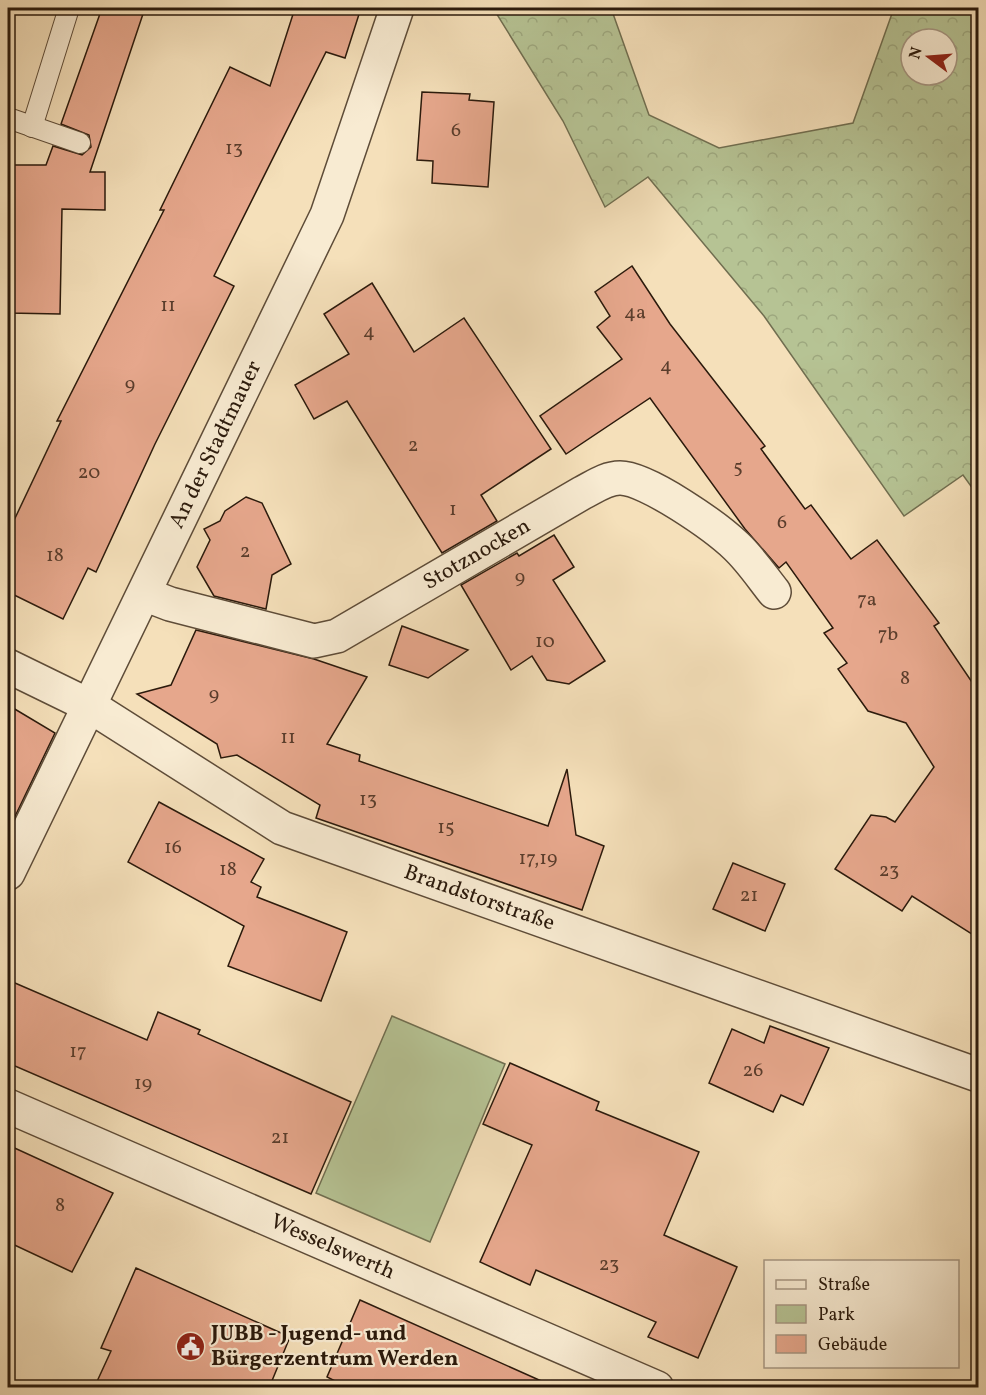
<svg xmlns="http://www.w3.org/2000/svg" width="986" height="1395" viewBox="0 0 986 1395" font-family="Vollkorn,serif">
  <defs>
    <pattern id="forest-crowns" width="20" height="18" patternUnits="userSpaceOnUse" patternTransform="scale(1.5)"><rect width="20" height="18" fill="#b6c394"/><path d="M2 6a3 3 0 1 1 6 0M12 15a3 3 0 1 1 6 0" fill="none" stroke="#9da77e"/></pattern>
  </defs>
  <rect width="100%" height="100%" fill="#f5e0ba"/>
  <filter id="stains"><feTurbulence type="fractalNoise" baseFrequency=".00333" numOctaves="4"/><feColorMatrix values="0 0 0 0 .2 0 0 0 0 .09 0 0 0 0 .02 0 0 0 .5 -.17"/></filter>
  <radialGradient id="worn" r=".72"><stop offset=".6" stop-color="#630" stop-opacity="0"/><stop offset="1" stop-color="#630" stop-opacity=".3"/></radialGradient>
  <path fill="#b6c394" stroke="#706e50" stroke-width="1.5" d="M 392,1016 L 505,1064 L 430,1242 L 316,1193 Z"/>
  <path fill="url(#forest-crowns)" stroke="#706e50" stroke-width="1.5" fill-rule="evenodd" d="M 493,8 L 611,8 L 649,115 L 719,148 L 853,123 L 894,8 L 978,8 L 978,496 L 963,475 L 904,516 L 764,316 L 648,177 L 605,207 L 563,121 ZM 911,39 L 947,39 L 947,75 L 911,75 Z"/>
  <g fill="#e6a78c" stroke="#2b1a0c" stroke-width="1.5">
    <path d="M 102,8 L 145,8 L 90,172 L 105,172 L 105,210 L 62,209 L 60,314 L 8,313 L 8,165 L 46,165 L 53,146 L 82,155 L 91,147 L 89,135 L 61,124 Z"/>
    <path d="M 295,8 L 361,8 L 345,58 L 326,52 L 214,276 L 234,286 L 155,444 L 96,572 L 88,568 L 63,619 L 8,592 L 8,533 L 61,421 L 57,421 L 164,210 L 160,210 L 230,67 L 270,86 Z"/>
    <path d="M 422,92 L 470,94 L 469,100 L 494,102 L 488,187 L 432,183 L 433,161 L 417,160 Z"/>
    <path d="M 632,266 L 670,324 L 765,446 L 761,449 L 805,509 L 811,505 L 851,559 L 877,540 L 939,623 L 934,626 L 978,691 L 978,938 L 912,896 L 902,911 L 835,869 L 871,815 L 886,817 L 895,822 L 934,767 L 906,723 L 868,711 L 838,669 L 847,663 L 824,633 L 833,628 L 786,562 L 779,568 L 745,529 L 650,398 L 566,454 L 540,416 L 622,359 L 597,327 L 610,316 L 595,292 Z"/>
    <path d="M 372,283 L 414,352 L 464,318 L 551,449 L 481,495 L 497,521 L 442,553 L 347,401 L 314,419 L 295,385 L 349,354 L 324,314 Z"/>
    <path d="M 246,497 L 262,503 L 291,564 L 272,575 L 266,609 L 214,596 L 197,567 L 210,540 L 204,529 L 220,521 L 225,511 Z"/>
    <path d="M 554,535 L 574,567 L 553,580 L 605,661 L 569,684 L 547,680 L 532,656 L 511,670 L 461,585 L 517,553 L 519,556 Z"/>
    <path d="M 402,626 L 468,650 L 428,678 L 389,665 Z"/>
    <path d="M 196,630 L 314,659 L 367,677 L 327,744 L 360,755 L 359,761 L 548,826 L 567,769 L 576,835 L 604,846 L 582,910 L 316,818 L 320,805 L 237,755 L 221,758 L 217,744 L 137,694 L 171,685 Z"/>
    <path d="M 8,705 L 55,733 L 8,831 Z"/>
    <path d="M 159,802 L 264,859 L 251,882 L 261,887 L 257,897 L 347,932 L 321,1001 L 228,966 L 244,926 L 128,862 Z"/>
    <path d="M 733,863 L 785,884 L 765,931 L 713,909 Z"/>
    <path d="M 8,980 L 147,1040 L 158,1012 L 200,1030 L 198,1034 L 351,1102 L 311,1194 L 8,1063 Z"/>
    <path d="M 770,1026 L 829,1048 L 803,1105 L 781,1095 L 773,1112 L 709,1083 L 732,1029 L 764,1043 Z"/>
    <path d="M 510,1063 L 599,1102 L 596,1110 L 699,1152 L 664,1235 L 737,1267 L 698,1358 L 648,1337 L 656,1322 L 536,1270 L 530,1285 L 480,1262 L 532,1145 L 483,1124 Z"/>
    <path d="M 8,1145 L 113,1193 L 72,1272 L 8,1242 Z"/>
    <path d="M 136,1268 L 290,1337 L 269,1388 L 94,1388 L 111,1351 L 101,1348 Z"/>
    <path d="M 360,1300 L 557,1388 L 349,1388 L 327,1377 Z"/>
  </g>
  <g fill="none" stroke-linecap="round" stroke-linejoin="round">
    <defs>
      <g id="service">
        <path d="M 8,118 L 80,143"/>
        <path d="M 32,127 L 69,8"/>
      </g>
      <g id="minor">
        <path id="s1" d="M 144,594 L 170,604 L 314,641 L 337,636 L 582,493 C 594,487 606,478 620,478 C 647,478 716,527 736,546 C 750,559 762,577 774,592"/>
        <path id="s2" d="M 8,666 L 90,706 L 282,828 L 978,1075"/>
        <path id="s3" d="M 8,873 L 327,215 L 397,8"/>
        <path id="s4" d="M 8,1106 L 657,1388"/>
      </g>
    </defs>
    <use href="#service" stroke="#5e4c38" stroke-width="22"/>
    <use href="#minor" stroke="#5e4c38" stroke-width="36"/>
    <use href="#service" stroke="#f8ebd2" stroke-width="20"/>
    <use href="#minor" stroke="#f8ebd2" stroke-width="33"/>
  </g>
  <defs>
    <symbol id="civic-disc" viewBox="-11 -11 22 22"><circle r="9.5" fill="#8f2418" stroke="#f8ebd2"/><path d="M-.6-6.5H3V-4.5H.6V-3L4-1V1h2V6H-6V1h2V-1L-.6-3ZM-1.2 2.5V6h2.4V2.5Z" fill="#fff"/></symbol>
  </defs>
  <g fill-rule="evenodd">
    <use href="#civic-disc" x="174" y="1330" width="33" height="33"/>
  </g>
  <g text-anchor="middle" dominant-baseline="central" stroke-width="4.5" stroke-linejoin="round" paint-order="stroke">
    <g font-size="20" fill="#5a3d2c">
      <text x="456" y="131">6</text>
      <text x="234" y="149">13</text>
      <text x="168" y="306">11</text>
      <text x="635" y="313">4a</text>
      <text x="369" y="332">4</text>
      <text x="666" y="366">4</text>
      <text x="130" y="385">9</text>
      <text x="413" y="446">2</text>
      <text x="738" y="468">5</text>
      <text x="89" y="473">20</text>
      <text x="453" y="510">1</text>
      <text x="782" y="523">6</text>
      <text x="245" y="552">2</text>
      <text x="55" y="556">18</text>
      <text x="520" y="578">9</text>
      <text x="867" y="600">7a</text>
      <text x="888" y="635">7b</text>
      <text x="545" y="642">10</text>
      <text x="905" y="679">8</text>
      <text x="214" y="695">9</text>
      <text x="288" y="738">11</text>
      <text x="368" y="800">13</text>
      <text x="446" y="828">15</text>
      <text x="173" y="848">16</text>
      <text x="538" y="859">17,19</text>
      <text x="228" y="870">18</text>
      <text x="889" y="871">23</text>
      <text x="749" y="896">21</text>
      <text x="78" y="1052">17</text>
      <text x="753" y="1071">26</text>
      <text x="143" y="1084">19</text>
      <text x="280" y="1138">21</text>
      <text x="60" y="1206">8</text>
      <text x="609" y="1265">23</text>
    </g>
    <g font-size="22" fill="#2b1a0c" stroke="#f8ebd2">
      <text stroke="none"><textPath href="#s3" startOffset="476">An der Stadtmauer</textPath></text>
      <text stroke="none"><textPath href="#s1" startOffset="362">Stotznocken</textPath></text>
      <text stroke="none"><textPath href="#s2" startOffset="528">Brandstorstraße</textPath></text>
      <text stroke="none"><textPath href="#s4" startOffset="354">Wesselswerth</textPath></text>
    </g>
    <g font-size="22" font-weight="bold" fill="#2b1a0c" stroke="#f8ebd2" text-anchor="start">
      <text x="211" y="1334">JUBB - Jugend- und<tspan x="211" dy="25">Bürgerzentrum Werden</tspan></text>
    </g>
  </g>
  <rect width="986" height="1395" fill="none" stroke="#f5e0ba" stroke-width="30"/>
  <rect x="9" y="9" width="968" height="1377" fill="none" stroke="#2b1a0c" stroke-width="3"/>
  <rect x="15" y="15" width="956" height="1365" fill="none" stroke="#2b1a0c" stroke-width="1.5"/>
  <rect x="764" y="1260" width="195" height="108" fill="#f8ebd2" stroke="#a69783" stroke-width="1.5"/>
  <rect x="776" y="1280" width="30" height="9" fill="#f8ebd2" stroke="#a69783" stroke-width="1.5"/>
  <text x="818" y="1290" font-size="18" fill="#2b1a0c">Straße</text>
  <rect x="776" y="1305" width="30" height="18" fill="#b6c394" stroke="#a69783" stroke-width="1.5"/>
  <text x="818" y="1320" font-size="18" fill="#2b1a0c">Park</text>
  <rect x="776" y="1335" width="30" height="18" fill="#e6a78c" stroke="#a69783" stroke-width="1.5"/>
  <text x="818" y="1350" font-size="18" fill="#2b1a0c">Gebäude</text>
  <g transform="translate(929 57) rotate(286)"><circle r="28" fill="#f8ebd2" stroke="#a69783" stroke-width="1.5"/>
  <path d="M0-4.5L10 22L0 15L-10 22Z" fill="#8f2418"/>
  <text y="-9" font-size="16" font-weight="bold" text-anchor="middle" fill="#2b1a0c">N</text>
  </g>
  <rect width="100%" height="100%" filter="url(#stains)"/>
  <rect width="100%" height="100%" fill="url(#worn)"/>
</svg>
